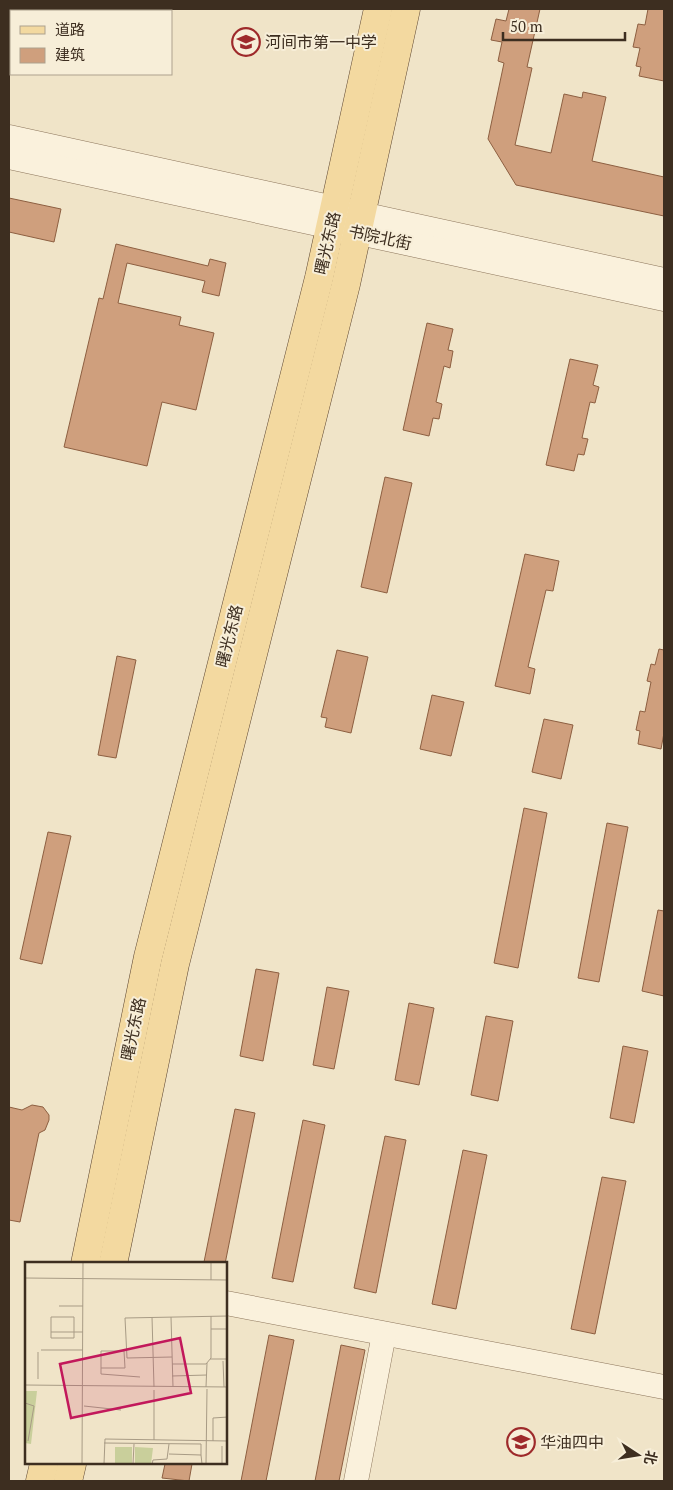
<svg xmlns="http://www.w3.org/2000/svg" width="673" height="1490" viewBox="0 0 673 1490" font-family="'PT Serif','Noto Sans SC',serif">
  <rect width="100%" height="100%" fill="#f0e4c8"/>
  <g fill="#cf9f7d" stroke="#8d5f41">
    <path d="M 509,9 L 540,9 L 527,67 L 532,68 L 515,145 L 551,153 L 564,94 L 582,98 L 583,92 L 606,97 L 592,161 L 664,177 L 664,216 L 516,185 L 488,139 L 504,63 L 498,61 L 502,42 L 491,40 L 496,19 L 506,21 Z"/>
    <path d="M 648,9 L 664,9 L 664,81 L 639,76 L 641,67 L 636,66 L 640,48 L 633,47 L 638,24 L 645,25 Z"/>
    <path d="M 9,198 L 61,209 L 54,242 L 9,232 Z"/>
    <path d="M 116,244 L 208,266 L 210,259 L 226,263 L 219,296 L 202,292 L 205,281 L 127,263 L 118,303 L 181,317 L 179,325 L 214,333 L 196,410 L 162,402 L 147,466 L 64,447 L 99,298 L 103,299 Z"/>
    <path d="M 427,323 L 453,329 L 448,350 L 453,351 L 450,368 L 444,366 L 436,402 L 442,404 L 439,419 L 433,418 L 429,436 L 403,430 Z"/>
    <path d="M 570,359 L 598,365 L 593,385 L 599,387 L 595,403 L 590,402 L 582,438 L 588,439 L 584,455 L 578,454 L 574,471 L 546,465 Z"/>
    <path d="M 385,477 L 412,483 L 387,593 L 361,587 Z"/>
    <path d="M 525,554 L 559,561 L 553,591 L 546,590 L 528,667 L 535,669 L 530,694 L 495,686 Z"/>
    <path d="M 659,649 L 664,650 L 664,733 L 661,749 L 638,744 L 640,731 L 636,730 L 640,711 L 645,712 L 651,682 L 647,681 L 651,664 L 655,665 Z"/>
    <path d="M 337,650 L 368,657 L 351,733 L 325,727 L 327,718 L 321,717 Z"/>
    <path d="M 117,656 L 136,660 L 116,758 L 98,755 Z"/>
    <path d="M 432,695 L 464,702 L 451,756 L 420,749 Z"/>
    <path d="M 544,719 L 573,725 L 561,779 L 532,772 Z"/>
    <path d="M 524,808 L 547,813 L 518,968 L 494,963 Z"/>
    <path d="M 607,823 L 628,827 L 599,982 L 578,978 Z"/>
    <path d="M 48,832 L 71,836 L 42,964 L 20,959 Z"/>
    <path d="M 658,910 L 664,911 L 664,996 L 642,991 Z"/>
    <path d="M 256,969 L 279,973 L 263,1061 L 240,1056 Z"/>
    <path d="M 327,987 L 349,991 L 334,1069 L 313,1065 Z"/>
    <path d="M 409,1003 L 434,1008 L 419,1085 L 395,1080 Z"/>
    <path d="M 486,1016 L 513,1021 L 498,1101 L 471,1095 Z"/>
    <path d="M 623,1046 L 648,1051 L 634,1123 L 610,1118 Z"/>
    <path d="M 32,1105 L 43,1107 L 49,1115 L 49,1120 L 45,1130 L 39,1133 L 20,1222 L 9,1220 L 9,1107 L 22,1110 Z"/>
    <path d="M 235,1109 L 255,1113 L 225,1264 L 213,1264 L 204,1262 Z"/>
    <path d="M 303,1120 L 325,1125 L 293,1282 L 272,1278 Z"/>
    <path d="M 385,1136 L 406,1140 L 376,1293 L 354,1288 Z"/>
    <path d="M 463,1150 L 487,1155 L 456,1309 L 432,1304 Z"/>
    <path d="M 602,1177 L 626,1181 L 595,1334 L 571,1329 Z"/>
    <path d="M 269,1335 L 294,1340 L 266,1481 L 241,1481 Z"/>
    <path d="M 341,1345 L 365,1350 L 339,1481 L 315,1481 Z"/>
    <path d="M 165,1464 L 192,1464 L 189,1481 L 162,1478 Z"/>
  </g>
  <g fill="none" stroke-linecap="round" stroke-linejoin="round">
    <defs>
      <g id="minor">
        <path d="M 9,137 L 664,280"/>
        <path d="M 9,157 L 664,299"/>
        <path d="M 226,1303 L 664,1387"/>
        <path d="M 356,1481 L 384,1334"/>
      </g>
      <g id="major">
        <path d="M 85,1264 L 148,957 L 319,278 L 378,9"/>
        <path d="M 113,1264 L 175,964 L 346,284 L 406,9"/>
        <path d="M 40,1481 L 44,1464"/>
        <path d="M 68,1481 L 72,1464"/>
      </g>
    </defs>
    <use href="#minor" stroke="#8d765c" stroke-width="25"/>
    <use href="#major" stroke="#5b4430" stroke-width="29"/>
    <use href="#minor" stroke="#faf1dc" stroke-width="24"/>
    <use href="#major" stroke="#f3d9a0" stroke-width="28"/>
  </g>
  <defs>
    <symbol id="school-ring" viewBox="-11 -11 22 22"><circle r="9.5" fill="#f7eed8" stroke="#9e2a2b" stroke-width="1.5"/><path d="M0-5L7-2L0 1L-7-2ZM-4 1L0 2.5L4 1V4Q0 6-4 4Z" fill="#9e2a2b"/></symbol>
  </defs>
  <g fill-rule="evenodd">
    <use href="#school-ring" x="230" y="26" width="32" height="32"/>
    <use href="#school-ring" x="505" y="1426" width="32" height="32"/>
  </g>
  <g text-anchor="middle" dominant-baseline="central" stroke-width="4" stroke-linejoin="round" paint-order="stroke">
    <g font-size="16" fill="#3d2e20" stroke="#f7eed8" text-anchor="start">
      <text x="265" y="42">河间市第一中学</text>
      <text x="540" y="1442">华油四中</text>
    </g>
    <g font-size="16" fill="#3d2e20" stroke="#f7eed8">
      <text transform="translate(380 237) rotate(12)">书院北街</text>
      <text transform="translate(327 243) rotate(-77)">曙光东路</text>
      <text transform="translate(229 636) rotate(-76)">曙光东路</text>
      <text transform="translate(133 1029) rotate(-78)">曙光东路</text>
    </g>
  </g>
  <g transform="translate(25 1262)">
    <rect width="202" height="202" fill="#f0e4c8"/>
    <path d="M 0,129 L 12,129 L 6,182 L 0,181 ZM 90,185 L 107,185 L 107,202 L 80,202 L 90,201 ZM 110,185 L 128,186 L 126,202 L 110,202 Z" fill="#c9cf9b"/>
    <path fill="none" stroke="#a89b85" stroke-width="1" d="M 186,0 L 186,18M 0,16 L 203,18M 34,44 L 58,44M 26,55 L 49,55 L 49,76 L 26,76 ZM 127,55 L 129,125M 146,55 L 148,125M 186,67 L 203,67M 26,70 L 58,70M 16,88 L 58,88M 13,90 L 13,117M 147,95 L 102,96 L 100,56 L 203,54M 185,97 L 203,97M 198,99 L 199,125M 147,102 L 181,102 L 186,96 L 186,54M 76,106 L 100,106 L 99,89 L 76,89 L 76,112 L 115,115M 147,114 L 182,113M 0,123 L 203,125M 181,125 L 182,101M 0,141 L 9,144 L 3,179M 59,144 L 96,148M 129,178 L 129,128M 188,179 L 188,156 L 203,155M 79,181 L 176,182 L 176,193M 144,192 L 176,193 L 177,202M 57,202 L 58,0M 79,202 L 80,177 L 203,179M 108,202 L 109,182M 127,202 L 128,198 L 142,197 L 144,182M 181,202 L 182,127M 197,202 L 197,184"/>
    <path fill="#c2185b" fill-opacity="0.15" stroke="#c2185b" stroke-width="2.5" d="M 155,76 L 166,131 L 46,156 L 35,102 Z"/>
    <rect width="202" height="202" fill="none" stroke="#3d2e20" stroke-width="2.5"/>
  </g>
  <rect width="673" height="1490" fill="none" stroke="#3d2e20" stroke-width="20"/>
  <rect x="10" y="10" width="162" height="65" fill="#f7eed8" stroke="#ada18e"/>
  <rect x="20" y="26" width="25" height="8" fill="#f3d9a0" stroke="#ada18e"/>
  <text x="55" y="35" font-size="15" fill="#3d2e20">道路</text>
  <rect x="20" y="48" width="25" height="15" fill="#cf9f7d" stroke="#ada18e"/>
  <text x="55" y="60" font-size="15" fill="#3d2e20">建筑</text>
  <g transform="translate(638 1455) rotate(102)" stroke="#f7eed8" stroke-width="4" paint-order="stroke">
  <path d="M0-4L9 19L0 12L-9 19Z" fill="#3d2e20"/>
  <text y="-8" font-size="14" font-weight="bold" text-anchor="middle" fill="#3d2e20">北</text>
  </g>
  <path d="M503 32v8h122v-8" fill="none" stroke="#3d2e20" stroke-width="2.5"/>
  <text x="510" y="32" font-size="15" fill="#3d2e20" stroke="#f7eed8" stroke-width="4" paint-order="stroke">50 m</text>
</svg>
